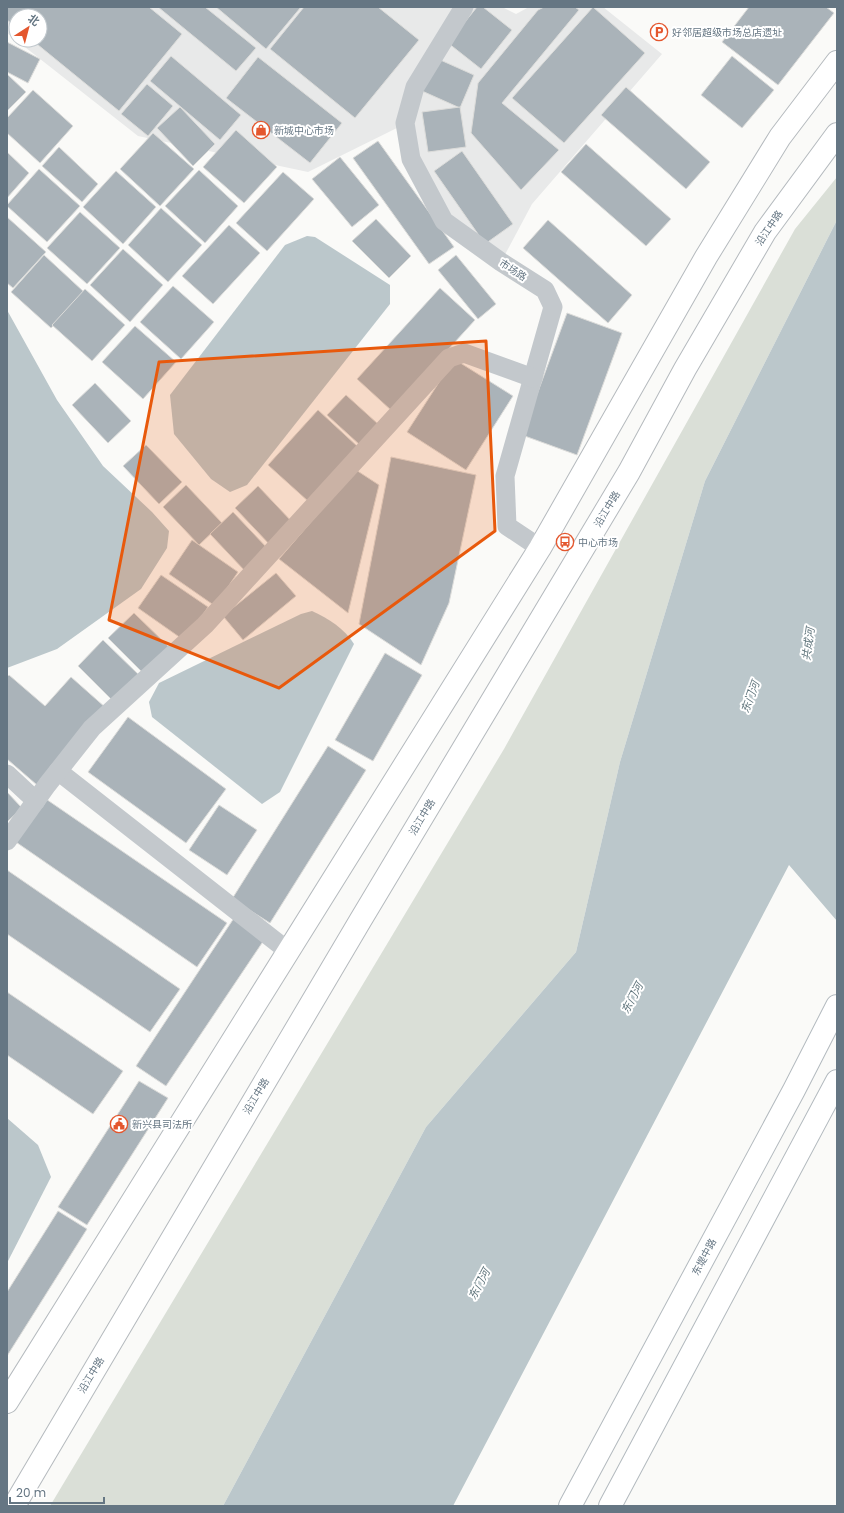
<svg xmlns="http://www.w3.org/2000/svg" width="844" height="1513" viewBox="0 0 844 1513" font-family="Poppins,'Noto Sans SC',sans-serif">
  <rect width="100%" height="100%" fill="#fafaf8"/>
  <path fill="#e8e9e9" d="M 7,7 L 502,7 L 516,14 L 529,7 L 603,7 L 662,54 L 532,204 L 501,262 L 444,221 L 405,124 L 308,172 L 138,136 L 16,40 L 40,40 L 40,16 L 16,16 L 16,40 L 7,33 Z"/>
  <path fill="#dadfd7" d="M 837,177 L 837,220 L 705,481 L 620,762 L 576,952 L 426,1127 L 223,1506 L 50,1506 L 504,749 L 795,229 Z"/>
  <g fill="#bbc7cb">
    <path d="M 837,220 L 837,921 L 789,865 L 453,1506 L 223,1506 L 426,1127 L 576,952 L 620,762 L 705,481 Z"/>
    <path d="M 307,236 L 315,237 L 390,285 L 390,304 L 247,485 L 230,492 L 211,479 L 174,434 L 170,395 L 285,245 Z"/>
    <path d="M 7,310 L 57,400 L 103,466 L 152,512 L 169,531 L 167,548 L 141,589 L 57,649 L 7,668 Z"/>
    <path d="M 312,611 C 329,619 344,628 354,644 L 280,792 L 262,804 L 152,717 L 149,702 L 159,683 L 301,614 Z"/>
    <path d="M 7,1118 L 38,1145 L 51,1177 L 7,1263 Z"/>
  </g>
  <g fill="#aab3b9" stroke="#dcdcda">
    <path d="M 7,7 L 149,7 L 182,34 L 119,111 L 32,40 L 40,40 L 40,16 L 16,16 L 16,27 L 7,20 Z"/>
    <path d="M 158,7 L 205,7 L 256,48 L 236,71 Z"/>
    <path d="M 216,7 L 301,7 L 266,49 Z"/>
    <path d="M 304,7 L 378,7 L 419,40 L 355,118 L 270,49 Z"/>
    <path d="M 477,7 L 483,7 L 512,30 L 481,69 L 448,43 Z"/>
    <path d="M 544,7 L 575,7 L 579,10 L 502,103 L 559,150 L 521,190 L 471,133 L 478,83 L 538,10 Z"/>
    <path d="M 593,7 L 645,53 L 564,143 L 512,98 Z"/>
    <path d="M 749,7 L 826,7 L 834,13 L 778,85 L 722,42 Z"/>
    <path d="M 7,42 L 40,59 L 28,83 L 7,72 Z"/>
    <path d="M 171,56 L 241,115 L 220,140 L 150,81 Z"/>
    <path d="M 732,56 L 774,90 L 742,128 L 701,95 Z"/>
    <path d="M 258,57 L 342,123 L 310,163 L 226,98 Z"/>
    <path d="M 436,58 L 474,75 L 460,108 L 422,91 Z"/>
    <path d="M 7,74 L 26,92 L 7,111 Z"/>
    <path d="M 147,84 L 173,106 L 148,136 L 121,114 Z"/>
    <path d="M 626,87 L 710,162 L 686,189 L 601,115 Z"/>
    <path d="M 33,90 L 73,126 L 40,163 L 7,133 L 7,118 Z"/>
    <path d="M 180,107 L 215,144 L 193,166 L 157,128 Z"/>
    <path d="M 460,107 L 466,147 L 428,152 L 422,112 Z"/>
    <path d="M 236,130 L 277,167 L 244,203 L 203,167 Z"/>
    <path d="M 153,133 L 194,169 L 160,206 L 120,169 Z"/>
    <path d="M 378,141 L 454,247 L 429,264 L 353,158 Z"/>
    <path d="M 586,144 L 671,219 L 646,246 L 561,172 Z"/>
    <path d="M 59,147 L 98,184 L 82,202 L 42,166 Z"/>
    <path d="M 462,151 L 513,224 L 485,244 L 434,171 Z"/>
    <path d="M 7,152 L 29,173 L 7,198 Z"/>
    <path d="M 340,157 L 379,205 L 352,227 L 312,179 Z"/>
    <path d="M 39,169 L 80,206 L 47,242 L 7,206 L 7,205 Z"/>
    <path d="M 199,170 L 238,206 L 205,243 L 165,206 Z"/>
    <path d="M 116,171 L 156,207 L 123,244 L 83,207 Z"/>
    <path d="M 283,172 L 314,199 L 267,251 L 236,223 Z"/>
    <path d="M 161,208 L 202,245 L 168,282 L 128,245 Z"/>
    <path d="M 80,212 L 120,248 L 87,284 L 47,248 Z"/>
    <path d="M 7,217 L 46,252 L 13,288 L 7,283 Z"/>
    <path d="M 376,219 L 411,256 L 389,278 L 352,241 Z"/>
    <path d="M 548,220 L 632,295 L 608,323 L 523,248 Z"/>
    <path d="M 229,225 L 260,253 L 213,304 L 182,276 Z"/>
    <path d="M 123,249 L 163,285 L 130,322 L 90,285 Z"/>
    <path d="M 44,255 L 84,292 L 51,328 L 11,292 Z"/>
    <path d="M 456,255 L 496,304 L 478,319 L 438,270 Z"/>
    <path d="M 173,286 L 214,322 L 181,359 L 140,322 Z"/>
    <path d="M 440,288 L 475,320 L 392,411 L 357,379 Z"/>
    <path d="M 85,289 L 125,325 L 92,361 L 52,325 Z"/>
    <path d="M 567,313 L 622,333 L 577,455 L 522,435 Z"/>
    <path d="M 135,326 L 176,362 L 143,399 L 102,362 Z"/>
    <path d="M 454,359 L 513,396 L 466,470 L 407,432 Z"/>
    <path d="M 95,383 L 131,421 L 108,443 L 72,405 Z"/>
    <path d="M 346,395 L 378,424 L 360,445 L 327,415 Z"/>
    <path d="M 318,410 L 358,447 L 309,502 L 268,465 Z"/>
    <path d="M 146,445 L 182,482 L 159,504 L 123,466 Z"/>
    <path d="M 391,457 L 476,475 L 449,603 L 421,665 L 359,624 Z"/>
    <path d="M 356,470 L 379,485 L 348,613 L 279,559 Z"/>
    <path d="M 186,485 L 222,523 L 199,545 L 163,507 Z"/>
    <path d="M 258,486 L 294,524 L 271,546 L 235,508 Z"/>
    <path d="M 233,512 L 269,550 L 246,572 L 210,534 Z"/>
    <path d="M 192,540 L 238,572 L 215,606 L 169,574 Z"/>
    <path d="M 276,573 L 296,596 L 243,640 L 223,616 Z"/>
    <path d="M 161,575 L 208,607 L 185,641 L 138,608 Z"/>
    <path d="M 134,613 L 170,648 L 144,674 L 108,638 Z"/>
    <path d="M 103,640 L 140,676 L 114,702 L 78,666 Z"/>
    <path d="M 385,653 L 422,675 L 373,761 L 335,740 Z"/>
    <path d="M 9,675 L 45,706 L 71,677 L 106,708 L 37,785 L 7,759 L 7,677 Z"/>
    <path d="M 128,717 L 226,789 L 186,843 L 88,772 Z"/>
    <path d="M 328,746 L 366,770 L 270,923 L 232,899 Z"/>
    <path d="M 7,792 L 22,808 L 7,822 Z"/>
    <path d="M 43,797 L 227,923 L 197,967 L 13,840 Z"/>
    <path d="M 219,805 L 257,830 L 227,875 L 189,850 Z"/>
    <path d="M 7,870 L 180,989 L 150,1032 L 7,934 Z"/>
    <path d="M 234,918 L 264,940 L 166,1086 L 136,1066 Z"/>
    <path d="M 7,992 L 123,1071 L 93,1114 L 7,1055 Z"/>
    <path d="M 139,1081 L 168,1098 L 87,1225 L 58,1207 Z"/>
    <path d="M 58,1211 L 87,1229 L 7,1356 L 7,1292 Z"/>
  </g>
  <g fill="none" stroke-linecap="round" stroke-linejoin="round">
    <defs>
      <g id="secondary">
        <path d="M 570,1506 L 794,1090 L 837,1006"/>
        <path d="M 610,1506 L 837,1081"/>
      </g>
      <g id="primary">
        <path d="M 7,1402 L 540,548 L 706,257 L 780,137 L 837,62"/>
        <path d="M 14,1506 L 360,921 L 629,472 L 685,369 L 765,232 L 837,134"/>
      </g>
    </defs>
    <use href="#secondary" stroke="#b3babf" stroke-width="24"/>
    <use href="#primary" stroke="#b5babe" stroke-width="24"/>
    <g stroke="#c3c8cc" stroke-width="19">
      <path d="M 464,7 L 415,87 L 405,123 L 411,159 L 444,221 L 501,262 L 545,290 L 553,307 L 505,476 L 507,526 L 540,548"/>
      <path d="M 58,771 L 288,951"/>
      <path d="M 7,774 L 36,801"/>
      <path d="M 7,841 L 47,785 L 92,728 L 205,625 L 449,358 L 464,353 L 533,378"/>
    </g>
    <use href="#secondary" stroke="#fff" stroke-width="22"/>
    <use href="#primary" stroke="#fff" stroke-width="22"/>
  </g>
  <path fill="#e8590c" fill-opacity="0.2" stroke="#e8590c" stroke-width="3" stroke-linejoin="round" d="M 486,341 L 495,531 L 279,688 L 109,620 L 159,362 Z"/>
  <defs>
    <symbol id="parking-ring" viewBox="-11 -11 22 22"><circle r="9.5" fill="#fff" stroke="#e4572e" stroke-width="1.5"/><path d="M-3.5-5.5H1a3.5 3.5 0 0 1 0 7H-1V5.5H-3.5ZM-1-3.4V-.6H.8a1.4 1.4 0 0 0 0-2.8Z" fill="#e4572e"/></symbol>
    <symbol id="shop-ring" viewBox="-11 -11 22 22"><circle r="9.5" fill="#fff" stroke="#e4572e" stroke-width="1.5"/><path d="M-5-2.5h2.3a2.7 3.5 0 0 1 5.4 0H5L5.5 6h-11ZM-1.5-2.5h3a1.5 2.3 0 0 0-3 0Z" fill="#e4572e"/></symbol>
    <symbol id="bus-ring" viewBox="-11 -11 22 22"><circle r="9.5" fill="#fff" stroke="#e4572e" stroke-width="1.5"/><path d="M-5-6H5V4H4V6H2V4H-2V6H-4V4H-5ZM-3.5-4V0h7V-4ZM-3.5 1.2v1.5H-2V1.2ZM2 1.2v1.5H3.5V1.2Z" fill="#e4572e"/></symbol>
    <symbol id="civic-ring" viewBox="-11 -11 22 22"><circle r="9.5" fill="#fff" stroke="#e4572e" stroke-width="1.5"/><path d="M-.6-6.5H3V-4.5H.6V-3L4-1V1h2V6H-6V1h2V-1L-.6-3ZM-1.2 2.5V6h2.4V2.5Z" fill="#e4572e"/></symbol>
  </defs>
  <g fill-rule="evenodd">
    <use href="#parking-ring" x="649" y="22" width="20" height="20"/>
    <use href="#shop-ring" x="251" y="120" width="20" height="20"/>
    <use href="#bus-ring" x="555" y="532" width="20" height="20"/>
    <use href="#civic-ring" x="109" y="1114" width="20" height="20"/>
  </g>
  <g text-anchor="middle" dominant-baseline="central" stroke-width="4" stroke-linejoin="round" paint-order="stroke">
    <g font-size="10" fill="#657683" stroke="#fff" text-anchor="start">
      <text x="672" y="32">好邻居超级市场总店遗址</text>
      <text x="274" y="130">新城中心市场</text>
      <text x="578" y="542">中心市场</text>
      <text x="132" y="1124">新兴县司法所</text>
    </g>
    <g font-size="10" fill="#657683" stroke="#fff">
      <text transform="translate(769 228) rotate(-56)">沿江中路</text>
      <text transform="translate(513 270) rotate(33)">市场路</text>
      <text transform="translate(607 509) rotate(-59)">沿江中路</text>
      <text transform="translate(422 817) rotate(-59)">沿江中路</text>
      <text transform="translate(256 1096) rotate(-59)">沿江中路</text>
      <text transform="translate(704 1257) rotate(-62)">东堤中路</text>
      <text transform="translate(91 1375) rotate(-59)">沿江中路</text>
    </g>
    <g font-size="11" font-style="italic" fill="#60757c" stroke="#fff">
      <text transform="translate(808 644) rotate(-82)">共成河</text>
      <text transform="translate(750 697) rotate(-70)">东门河</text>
      <text transform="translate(632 998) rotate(-62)">东门河</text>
      <text transform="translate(479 1284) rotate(-62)">东门河</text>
    </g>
  </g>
  <rect width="844" height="1513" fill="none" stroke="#657683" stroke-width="16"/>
  <g transform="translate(28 28) rotate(36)"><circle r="19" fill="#ffffff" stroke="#c1c8cd"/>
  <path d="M0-3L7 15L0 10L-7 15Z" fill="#e4572e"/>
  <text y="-6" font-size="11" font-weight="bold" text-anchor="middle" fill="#657683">北</text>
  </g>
  <path d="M10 1497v6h94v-6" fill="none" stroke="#657683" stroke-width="2"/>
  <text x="16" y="1497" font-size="12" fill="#657683" stroke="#ffffff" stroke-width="3" paint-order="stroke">20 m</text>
</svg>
